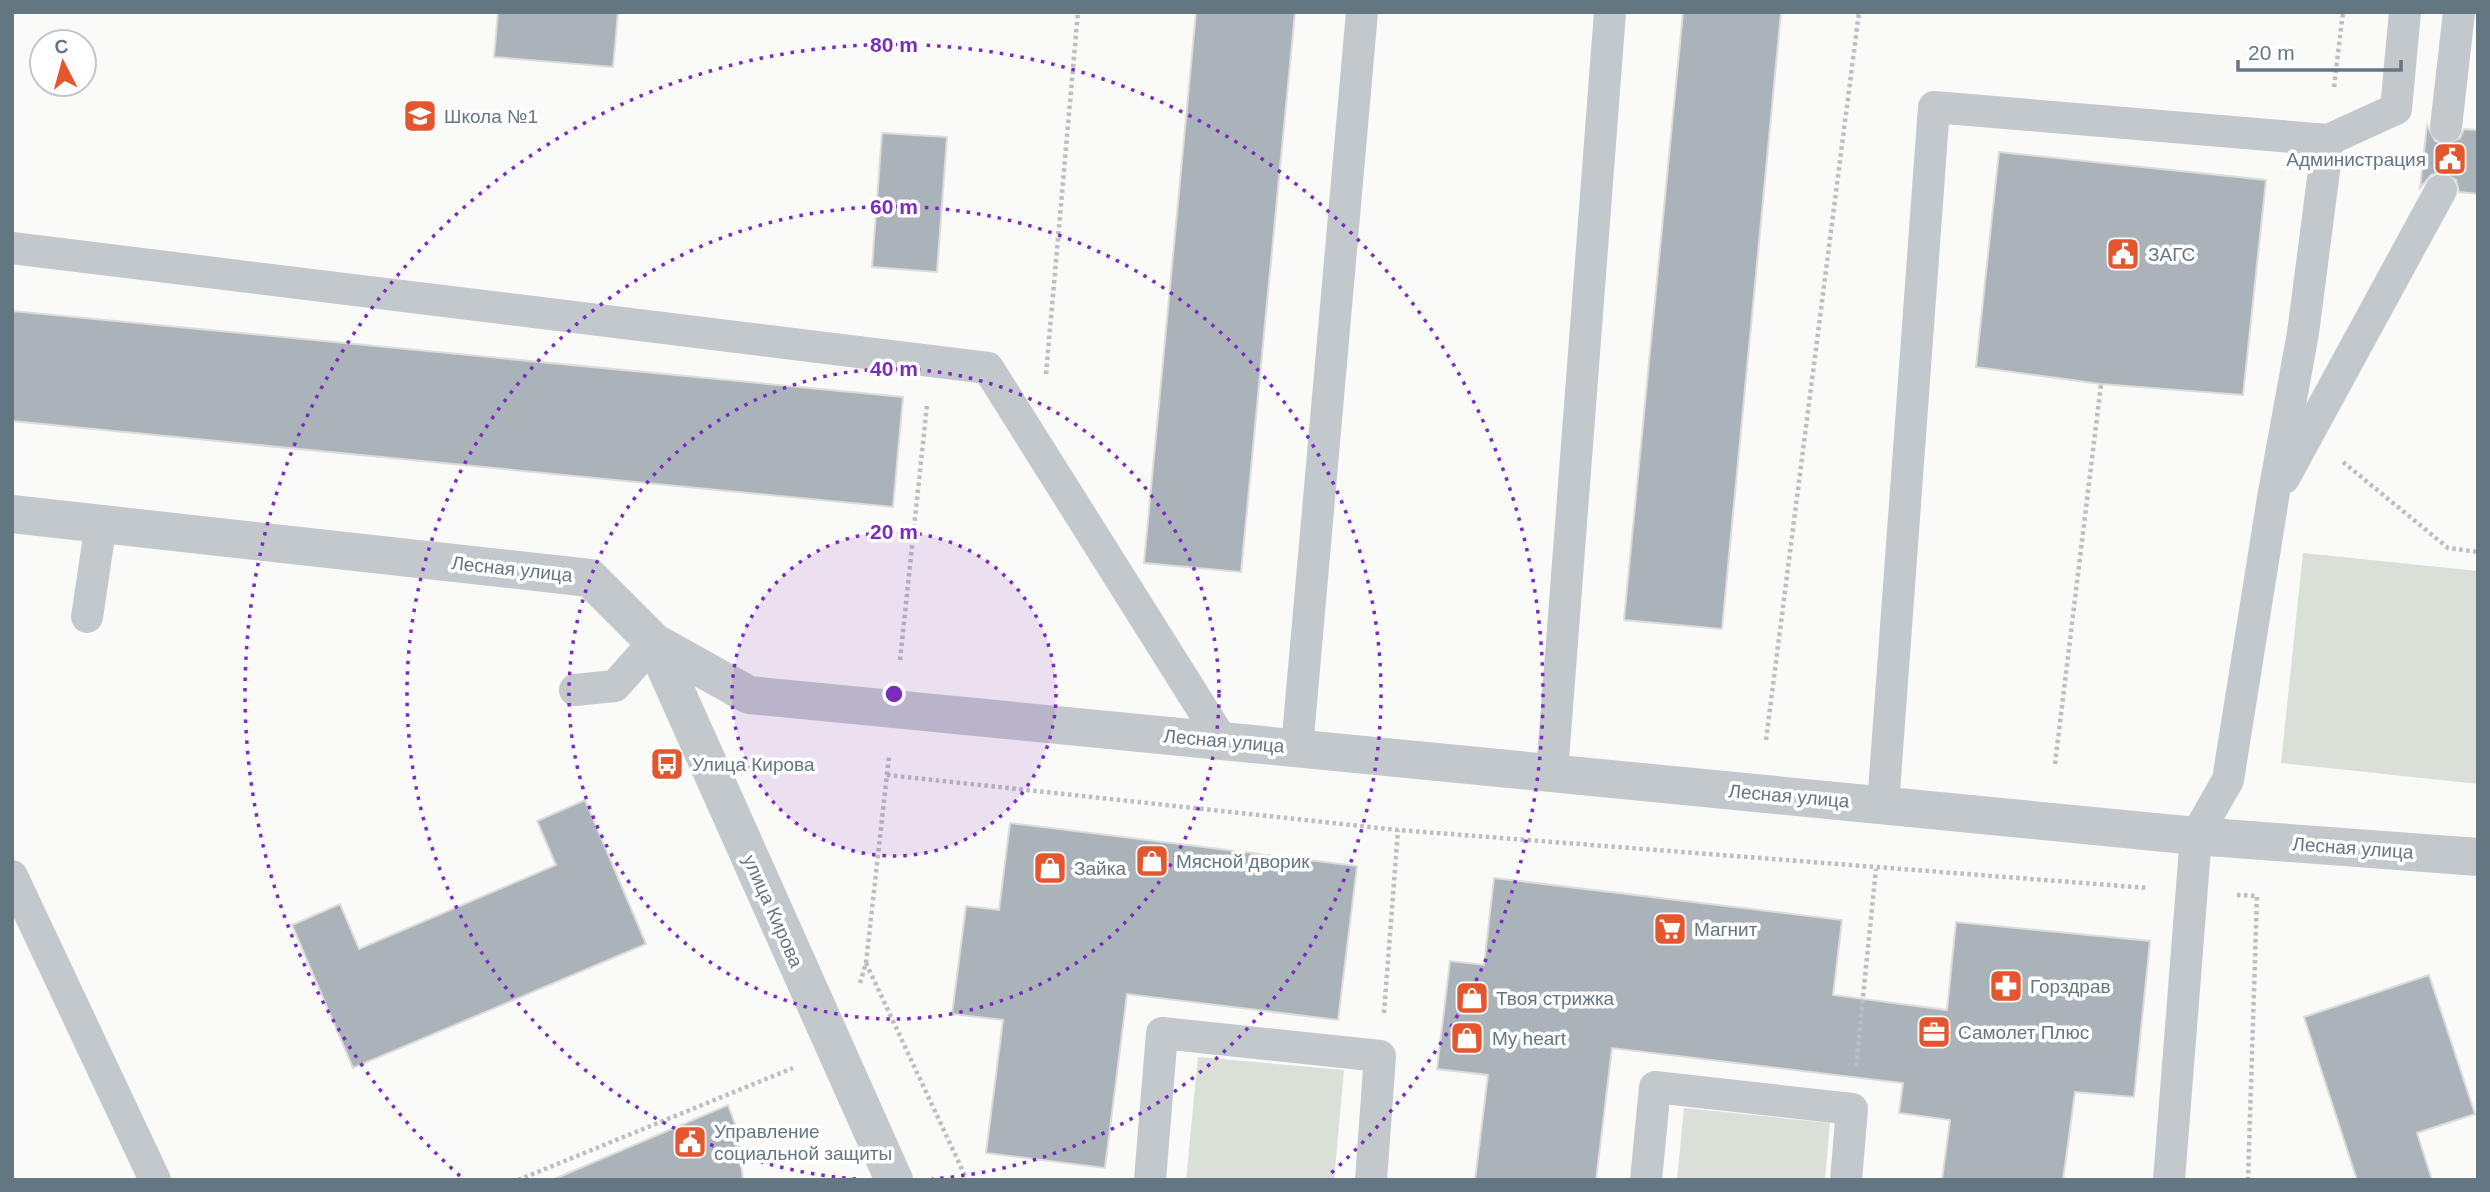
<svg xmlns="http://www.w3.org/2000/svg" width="2490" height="1192" viewBox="0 0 2490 1192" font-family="Arial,sans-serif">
  <rect width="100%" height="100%" fill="#fafaf8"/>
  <g fill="#dadfd7">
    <path d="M 2303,553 L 2478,571 L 2478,784 L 2281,763 Z"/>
    <path d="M 1198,1057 L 1344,1070 L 1334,1180 L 1186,1180 Z"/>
    <path d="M 1684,1108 L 1830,1123 L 1825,1180 L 1677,1180 Z"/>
  </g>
  <g fill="#aab3b9" stroke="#dcdcda" stroke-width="2">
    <path d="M 498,12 L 618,12 L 613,67 L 494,57 Z"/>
    <path d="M 1196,12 L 1295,12 L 1241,572 L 1144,563 Z"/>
    <path d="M 1683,12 L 1781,12 L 1722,629 L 1624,620 Z"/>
    <path d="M 2427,125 L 2435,141 L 2445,145 L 2460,138 L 2464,129 L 2478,130 L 2478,194 L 2459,192 L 2456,180 L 2441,172 L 2431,175 L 2420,188 Z"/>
    <path d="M 882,133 L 947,137 L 937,272 L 872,267 Z"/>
    <path d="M 1999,152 L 2266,180 L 2243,395 L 2101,384 L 1976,367 Z"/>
    <path d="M 12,311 L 903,397 L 893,507 L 12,421 Z"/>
    <path d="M 585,800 L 646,944 L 353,1068 L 292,925 L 340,904 L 359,949 L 556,865 L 537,821 Z"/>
    <path d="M 1010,823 L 1357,866 L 1338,1020 L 1127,994 L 1105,1168 L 986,1153 L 1003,1020 L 952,1014 L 966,906 L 999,910 Z"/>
    <path d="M 1494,878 L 1842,920 L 1833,995 L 1947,1010 L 1956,922 L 2150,941 L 2134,1097 L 2075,1092 L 2063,1180 L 1942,1180 L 1950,1120 L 1899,1113 L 1903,1083 L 1612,1048 L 1596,1180 L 1475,1180 L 1488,1075 L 1437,1069 L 1450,961 L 1484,965 Z"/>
    <path d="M 2429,975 L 2475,1114 L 2417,1133 L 2432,1180 L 2357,1180 L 2304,1017 Z"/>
    <path d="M 728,1105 L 738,1132 L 743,1180 L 552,1180 Z"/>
  </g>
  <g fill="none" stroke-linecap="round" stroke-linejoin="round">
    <g stroke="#bbbfc2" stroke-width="4.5" stroke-dasharray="3.5 3.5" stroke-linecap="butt">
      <path d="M 2334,87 L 2343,12"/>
      <path d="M 1046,374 L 1078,12"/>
      <path d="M 2343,462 L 2448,548 L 2478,552"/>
      <path d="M 900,660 L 927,405"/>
      <path d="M 1766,740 L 1859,12"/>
      <path d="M 2055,764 L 2101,384"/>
      <path d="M 887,775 L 1398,830 L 2148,888"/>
      <path d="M 2237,895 L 2257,896 L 2248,1180"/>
      <path d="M 866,963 L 967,1180"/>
      <path d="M 860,983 L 866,963 L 889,756"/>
      <path d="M 1384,1013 L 1398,830"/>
      <path d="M 1856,1066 L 1876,869"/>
      <path d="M 518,1180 L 793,1068"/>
    </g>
    <g stroke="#c3c8cc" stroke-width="32">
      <path d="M 2446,127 L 2459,12"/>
      <path d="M 2328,140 L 2396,109 L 2405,12"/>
      <path d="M 12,248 L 988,368 L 1223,742"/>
      <path d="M 2284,478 L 2441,190"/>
      <path d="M 87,617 L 101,523"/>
      <path d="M 575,690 L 615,686 L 654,642"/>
      <path d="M 1297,748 L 1362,12"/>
      <path d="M 1552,773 L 1610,12"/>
      <path d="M 1883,805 L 1934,107 L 2328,140 L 2303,333 L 2273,498 L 2228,780 L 2196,836 L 2169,1180"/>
      <path d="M 12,876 L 155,1180"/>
      <path d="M 1150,1180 L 1162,1033 L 1380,1056 L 1371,1180"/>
      <path d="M 1646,1180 L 1655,1087 L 1852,1109 L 1846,1180"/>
    </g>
    <g stroke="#c3c8cc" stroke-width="38">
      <path d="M 12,514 L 590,578 L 654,642 L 749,695 L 2196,836 L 2478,857"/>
      <path d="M 654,642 L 894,1180"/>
    </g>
  </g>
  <circle cx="894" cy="694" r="162" fill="#7b2cbf" fill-opacity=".12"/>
  <g fill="none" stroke="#7b2cbf" stroke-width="3.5" stroke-dasharray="3.5 7">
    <circle cx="894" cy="694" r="162"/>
    <circle cx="894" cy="694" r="325"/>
    <path d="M856 1179A487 487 0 1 1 932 1179"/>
    <path d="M460 1176A649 649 0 1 1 1328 1176"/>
  </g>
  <defs>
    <symbol id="school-square" viewBox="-11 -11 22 22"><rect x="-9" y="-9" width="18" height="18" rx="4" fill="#e4572e" stroke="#fff"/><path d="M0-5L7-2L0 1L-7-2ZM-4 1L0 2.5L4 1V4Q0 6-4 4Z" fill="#fff"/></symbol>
    <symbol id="civic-square" viewBox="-11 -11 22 22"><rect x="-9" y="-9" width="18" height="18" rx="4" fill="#e4572e" stroke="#fff"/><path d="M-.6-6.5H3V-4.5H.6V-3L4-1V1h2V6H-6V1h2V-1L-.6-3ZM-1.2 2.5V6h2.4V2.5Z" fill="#fff"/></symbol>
    <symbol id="bus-square" viewBox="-11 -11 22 22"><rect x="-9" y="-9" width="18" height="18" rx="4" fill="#e4572e" stroke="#fff"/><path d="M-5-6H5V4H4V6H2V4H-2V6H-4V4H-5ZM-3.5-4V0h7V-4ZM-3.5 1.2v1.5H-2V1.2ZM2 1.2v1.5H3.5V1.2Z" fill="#fff"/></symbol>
    <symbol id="shop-square" viewBox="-11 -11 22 22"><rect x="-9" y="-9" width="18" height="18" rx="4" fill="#e4572e" stroke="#fff"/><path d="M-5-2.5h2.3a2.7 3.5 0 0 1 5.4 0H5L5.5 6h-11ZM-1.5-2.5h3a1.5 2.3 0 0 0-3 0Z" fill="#fff"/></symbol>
    <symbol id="supermarket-square" viewBox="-11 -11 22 22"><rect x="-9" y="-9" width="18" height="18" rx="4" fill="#e4572e" stroke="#fff"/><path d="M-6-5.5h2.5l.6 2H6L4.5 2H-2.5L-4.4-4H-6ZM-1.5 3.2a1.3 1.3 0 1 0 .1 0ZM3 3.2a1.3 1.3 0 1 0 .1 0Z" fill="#fff"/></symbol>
    <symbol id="pharmacy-square" viewBox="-11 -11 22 22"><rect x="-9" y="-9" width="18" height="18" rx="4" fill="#e4572e" stroke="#fff"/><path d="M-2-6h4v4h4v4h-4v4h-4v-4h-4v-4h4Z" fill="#fff"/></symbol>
    <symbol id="office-square" viewBox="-11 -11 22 22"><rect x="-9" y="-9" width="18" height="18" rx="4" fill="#e4572e" stroke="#fff"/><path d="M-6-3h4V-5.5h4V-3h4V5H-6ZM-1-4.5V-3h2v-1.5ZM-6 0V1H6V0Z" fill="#fff"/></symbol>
  </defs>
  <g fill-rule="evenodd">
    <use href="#school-square" x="401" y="97" width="38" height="38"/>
    <use href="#civic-square" x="2431" y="140" width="38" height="38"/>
    <use href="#civic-square" x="2104" y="235" width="38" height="38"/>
    <use href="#bus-square" x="648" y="745" width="38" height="38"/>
    <use href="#shop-square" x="1133" y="842" width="38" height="38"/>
    <use href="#shop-square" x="1031" y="849" width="38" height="38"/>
    <use href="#supermarket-square" x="1651" y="910" width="38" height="38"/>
    <use href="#pharmacy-square" x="1987" y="967" width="38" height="38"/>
    <use href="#shop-square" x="1453" y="979" width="38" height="38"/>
    <use href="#office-square" x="1915" y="1013" width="38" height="38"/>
    <use href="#shop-square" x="1448" y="1019" width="38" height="38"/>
    <use href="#civic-square" x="671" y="1123" width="38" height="38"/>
  </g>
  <g text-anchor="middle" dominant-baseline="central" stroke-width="7" stroke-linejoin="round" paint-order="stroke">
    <g font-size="19" fill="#657683" stroke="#fff" text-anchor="start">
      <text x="444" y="116">Школа №1</text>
      <text x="2426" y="159" text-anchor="end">Администрация</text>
      <text x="2148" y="254">ЗАГС</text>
      <text x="692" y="764">Улица Кирова</text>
      <text x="1176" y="861">Мясной дворик</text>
      <text x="1074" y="868">Зайка</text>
      <text x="1694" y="929">Магнит</text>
      <text x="2030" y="986">Горздрав</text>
      <text x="1496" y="998">Твоя стрижка</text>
      <text x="1958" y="1032">Самолет Плюс</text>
      <text x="1492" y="1038">My heart</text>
      <text x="714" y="1131">Управление<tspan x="714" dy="22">социальной защиты</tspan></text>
    </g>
    <g font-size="19" fill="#657683" stroke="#fff">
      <text transform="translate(512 569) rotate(6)">Лесная улица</text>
      <text transform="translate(1224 741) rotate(5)">Лесная улица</text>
      <text transform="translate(1789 796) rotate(5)">Лесная улица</text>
      <text transform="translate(2353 848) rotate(4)">Лесная улица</text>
      <text transform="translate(773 911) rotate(66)">улица Кирова</text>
    </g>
  </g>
  <circle cx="894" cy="694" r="10" fill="#7b2cbf" stroke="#fff" stroke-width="3.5"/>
  <g font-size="21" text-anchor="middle" font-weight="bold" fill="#7b2cbf" stroke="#fff" stroke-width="7" stroke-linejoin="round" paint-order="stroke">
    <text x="894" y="52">80 m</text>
    <text x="894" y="214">60 m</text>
    <text x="894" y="376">40 m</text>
    <text x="894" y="539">20 m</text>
  </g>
  <rect width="2490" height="1192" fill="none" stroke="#657683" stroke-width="28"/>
  <g transform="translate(63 63) rotate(354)"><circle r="33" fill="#ffffff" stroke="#c1c8cd" stroke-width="2"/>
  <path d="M0-5L12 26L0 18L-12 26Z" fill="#e4572e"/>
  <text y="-10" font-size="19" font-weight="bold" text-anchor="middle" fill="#657683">С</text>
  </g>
  <path d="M2238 60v10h163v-10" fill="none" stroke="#657683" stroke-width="3.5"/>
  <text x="2248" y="60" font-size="21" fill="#657683" stroke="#ffffff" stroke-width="5" paint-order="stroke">20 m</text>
</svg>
